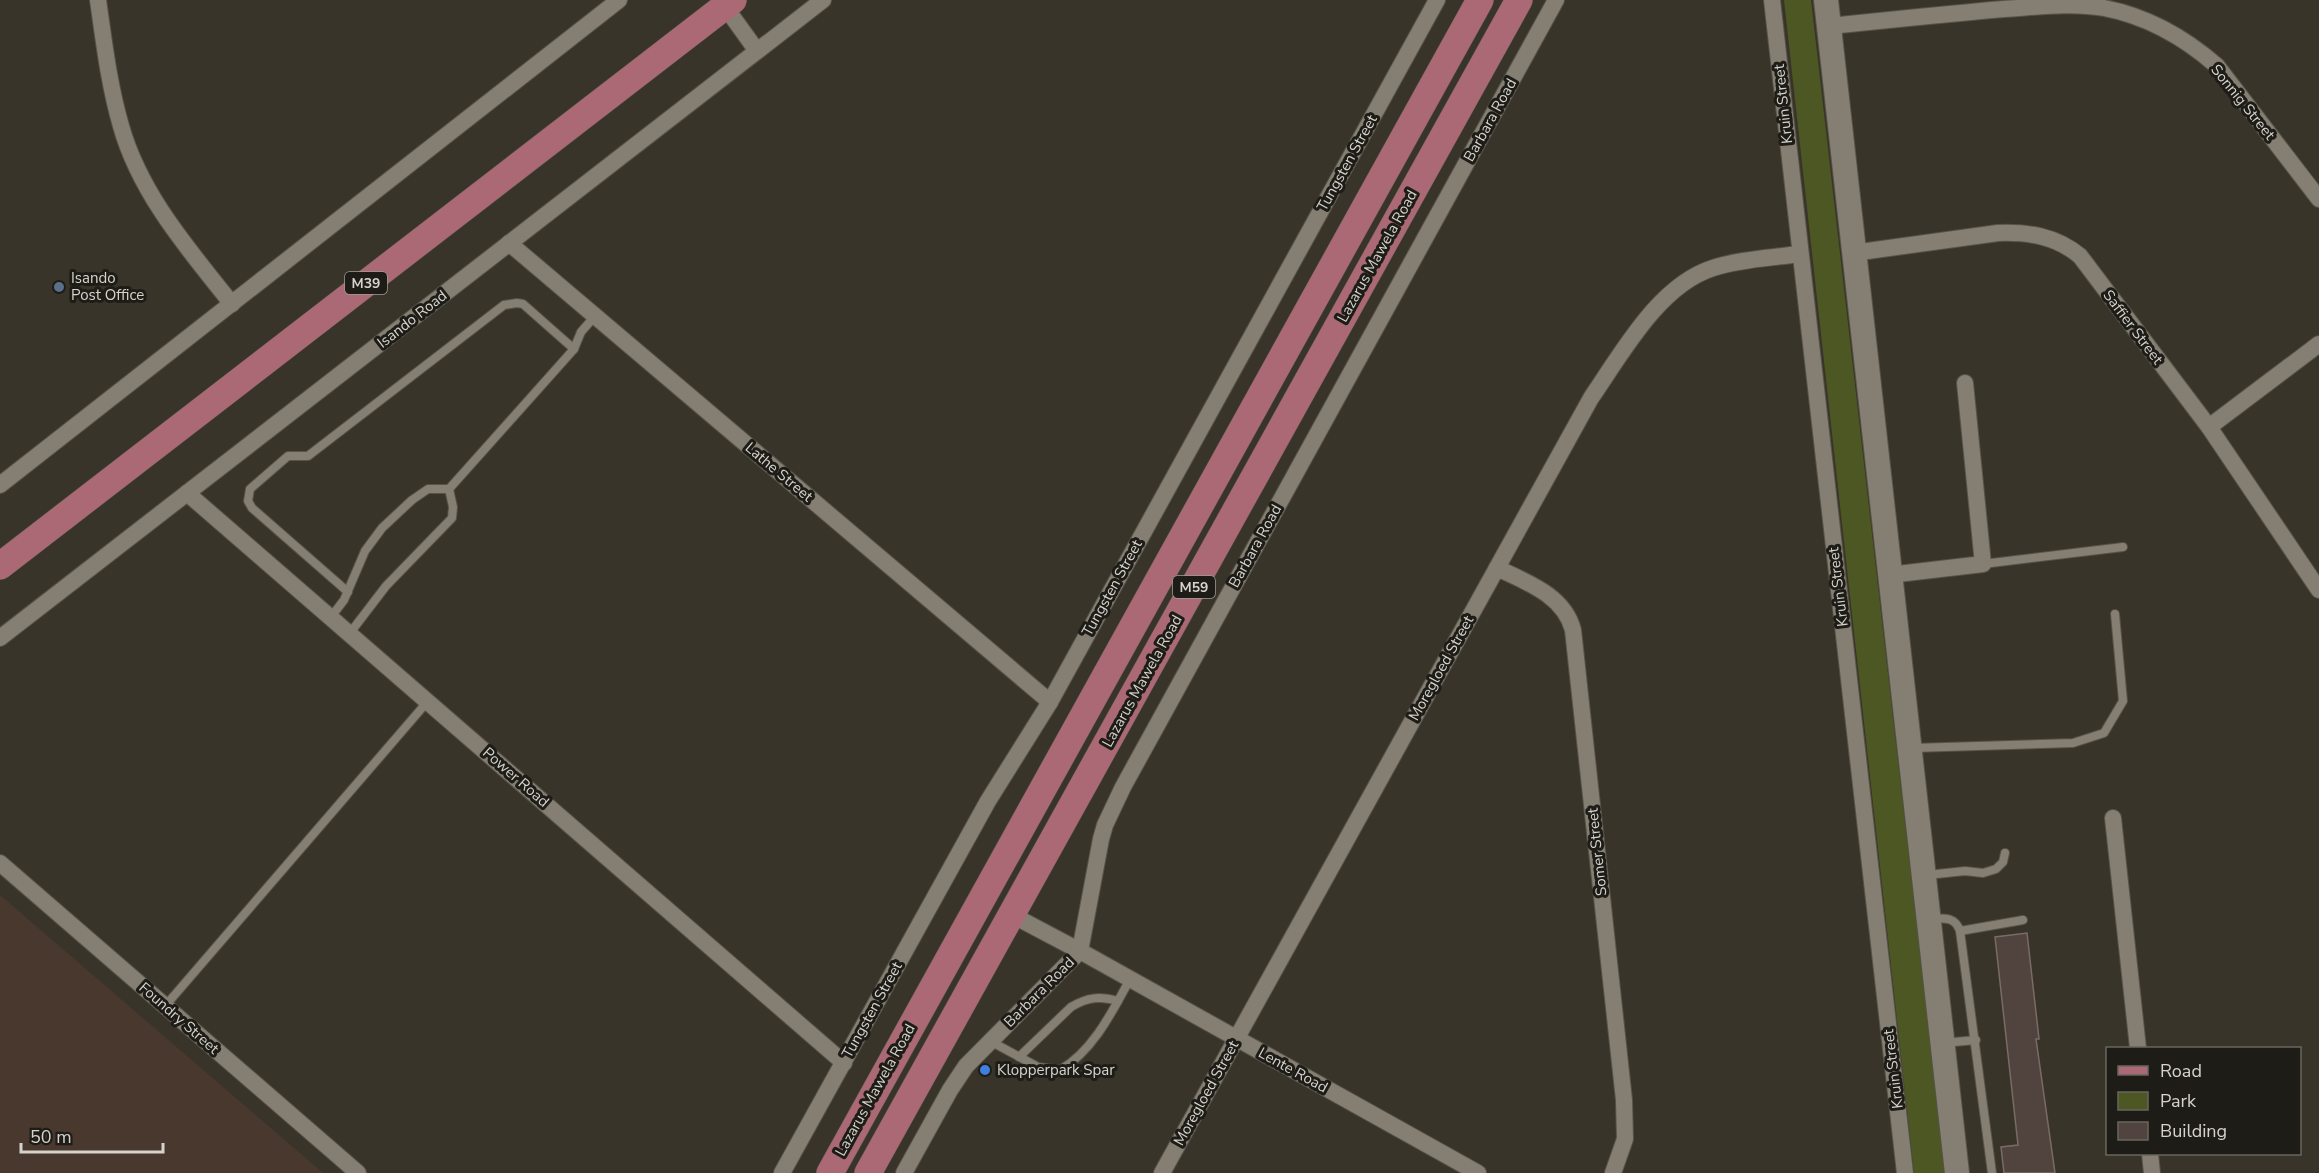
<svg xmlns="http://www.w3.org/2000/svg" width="2319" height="1173" viewBox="0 0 2319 1173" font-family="'Nunito Sans',sans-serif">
  <rect width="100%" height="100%" fill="#393429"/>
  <path fill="#49382d" d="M 0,895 L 323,1173 L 0,1173 Z"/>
  <path fill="#4d5723" d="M 1784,0 L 1811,0 L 1945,1173 L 1914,1173 Z"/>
  <path fill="#51443f" stroke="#796c66" stroke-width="1.5" d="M 2027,933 L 2039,1039 L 2036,1039 L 2055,1173 L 2004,1173 L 2001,1147 L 2018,1145 L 1995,937 Z"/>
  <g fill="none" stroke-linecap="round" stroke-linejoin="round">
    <defs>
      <g id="service">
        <path d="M 1983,564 L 2123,547"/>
        <path d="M 348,592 L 252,508 L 248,501 L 250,489 L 288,456 L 308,456 L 504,305 L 517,303 L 523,304 L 574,349"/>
        <path d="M 331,617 L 344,600 L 365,551 L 382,528 L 412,500 L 428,489 L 449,489 L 574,349 L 581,332 L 595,316"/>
        <path d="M 350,633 L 386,586 L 452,518 L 453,507 L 449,489"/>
        <path d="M 1913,748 L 2073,743 L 2104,733 L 2123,701 L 2115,614"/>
        <path d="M 1927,875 L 1965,871 L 1983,873 L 1996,869 L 2003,862 L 2005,853"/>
        <path d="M 1932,919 C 1946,918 1955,917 1960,931 L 1992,1173"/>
        <path d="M 1960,931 L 2023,920"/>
        <path d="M 166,1005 L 428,701"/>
        <path d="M 990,1041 L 1038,1067 L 1060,1070 C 1093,1051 1112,1012 1130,979"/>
        <path d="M 1943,1043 L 1976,1040"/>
        <path d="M 1019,1057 L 1071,1007 C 1088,997 1099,996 1118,1001"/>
      </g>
      <g id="minor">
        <path d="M 98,0 C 104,42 109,85 121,126 C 140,194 189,250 232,304"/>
        <path d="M 1772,0 L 1905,1173"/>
        <path d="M 721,1 L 757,51"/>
        <path d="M 1830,26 C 1888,20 1946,14 2004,9 C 2037,7 2071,2 2104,8 C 2146,16 2185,38 2217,66 L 2319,199"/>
        <path d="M 509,243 L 1050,702"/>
        <path d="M 1853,253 L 1998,233 C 2029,232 2056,236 2080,256 L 2209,427 L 2319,590"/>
        <path d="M 2209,427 L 2319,344"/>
        <path d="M 0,485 L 619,0"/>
        <path d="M 187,493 L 844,1063"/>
        <path d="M 1497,568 C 1526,582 1564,595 1573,630 L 1624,1100 L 1625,1139 L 1613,1173"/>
        <path d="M 1889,575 L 1983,564 L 1965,383"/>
        <path d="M 0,638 L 823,0"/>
        <path d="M 2113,818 L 2138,1048"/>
        <path d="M 0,863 L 358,1173"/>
        <path d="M 1012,915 L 1080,951 L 1478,1173"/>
        <path d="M 2150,1154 L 2152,1173"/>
        <path d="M 782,1173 L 988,801 L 1050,702 L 1437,0"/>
        <path d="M 904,1173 L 950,1090 L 966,1066 L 1080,951 L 1101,839 L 1105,825 L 1123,787 L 1556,0"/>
        <path d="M 1162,1173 L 1591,398 C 1622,353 1659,285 1713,268 C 1740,259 1771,258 1799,254"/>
      </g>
      <path id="secondary" d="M 1826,0 L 1957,1173"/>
      <g id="primary">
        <path d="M 0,566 L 733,0"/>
        <path d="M 830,1173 L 1480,0"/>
        <path d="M 868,1173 L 1519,0"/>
      </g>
    </defs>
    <use href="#service" stroke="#575349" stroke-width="10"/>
    <use href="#minor" stroke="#575349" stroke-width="18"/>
    <use href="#secondary" stroke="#575349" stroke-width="26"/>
    <use href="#primary" stroke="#575349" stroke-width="28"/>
    <use href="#service" stroke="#857f73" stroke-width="8"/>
    <use href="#minor" stroke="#857f73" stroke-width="16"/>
    <use href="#secondary" stroke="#857f73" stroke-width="24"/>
    <use href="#primary" stroke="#aa6974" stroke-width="27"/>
  </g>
  <circle fill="#5c6f8a" stroke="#1e1c17" stroke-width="2" cx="59" cy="287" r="6"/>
  <circle fill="#3f7fe0" stroke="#1e1c17" stroke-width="2" cx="985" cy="1070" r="6"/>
  <g text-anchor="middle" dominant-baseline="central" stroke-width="6" stroke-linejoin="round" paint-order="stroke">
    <g fill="#1e1c17" stroke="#9f9c96" stroke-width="1.5">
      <rect x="345" y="272" width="42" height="22" rx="4.5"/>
      <rect x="1173" y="576" width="42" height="22" rx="4.5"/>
    </g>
    <g font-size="14" font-weight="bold" fill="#d6d3cc">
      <text x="366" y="283">M39</text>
      <text x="1194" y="587">M59</text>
    </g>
    <g font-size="15" fill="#d6d3cc" stroke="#1e1c17">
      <text transform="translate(2243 102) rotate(51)">Sonnig Street</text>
      <text transform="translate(1783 104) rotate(-96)">Kruin Street</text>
      <text transform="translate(1490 120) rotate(-61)">Barbara Road</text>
      <text transform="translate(1347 163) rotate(-61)">Tungsten Street</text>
      <text transform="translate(1377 256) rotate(-61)">Lazarus Mawela Road</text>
      <text transform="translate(412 319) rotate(-38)">Isando Road</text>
      <text transform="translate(2133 327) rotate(53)">Saffier Street</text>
      <text transform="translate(779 472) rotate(40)">Lathe Street</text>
      <text transform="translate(1255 546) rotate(-61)">Barbara Road</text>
      <text transform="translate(1838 587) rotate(-97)">Kruin Street</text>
      <text transform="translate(1112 588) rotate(-61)">Tungsten Street</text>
      <text transform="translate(1441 668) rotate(-61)">Moregloed Street</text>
      <text transform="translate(1142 681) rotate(-61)">Lazarus Mawela Road</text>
      <text transform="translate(516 777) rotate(41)">Power Road</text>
      <text transform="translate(1597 852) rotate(-96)">Somer Street</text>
      <text transform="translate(1039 992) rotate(-45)">Barbara Road</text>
      <text transform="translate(872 1010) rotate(-61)">Tungsten Street</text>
      <text transform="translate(179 1018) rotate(41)">Foundry Street</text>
      <text transform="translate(1893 1069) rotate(-97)">Kruin Street</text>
      <text transform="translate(1293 1070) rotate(29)">Lente Road</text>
      <text transform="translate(875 1090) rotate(-61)">Lazarus Mawela Road</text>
      <text transform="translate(1206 1093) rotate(-61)">Moregloed Street</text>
    </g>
    <g font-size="15" fill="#d6d3cc" stroke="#1e1c17" text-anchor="start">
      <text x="71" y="278">Isando<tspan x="71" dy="17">Post Office</tspan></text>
      <text x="997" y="1070">Klopperpark Spar</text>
    </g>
  </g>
  <rect x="2106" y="1047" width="195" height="108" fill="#1e1c17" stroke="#68655f" stroke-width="1.5"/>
  <rect x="2118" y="1066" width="30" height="9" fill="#aa6974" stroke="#68655f" stroke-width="1.5"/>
  <text x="2160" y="1077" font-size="18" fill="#d6d3cc">Road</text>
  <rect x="2118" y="1092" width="30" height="18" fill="#4d5723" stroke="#68655f" stroke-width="1.5"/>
  <text x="2160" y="1107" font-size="18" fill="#d6d3cc">Park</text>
  <rect x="2118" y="1122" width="30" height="18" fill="#51443f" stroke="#68655f" stroke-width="1.5"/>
  <text x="2160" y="1137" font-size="18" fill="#d6d3cc">Building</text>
  <path d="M21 1143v9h142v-9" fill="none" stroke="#d6d3cc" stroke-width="3"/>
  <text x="30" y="1143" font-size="18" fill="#d6d3cc" stroke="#1e1c17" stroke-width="4.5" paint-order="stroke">50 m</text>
</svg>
